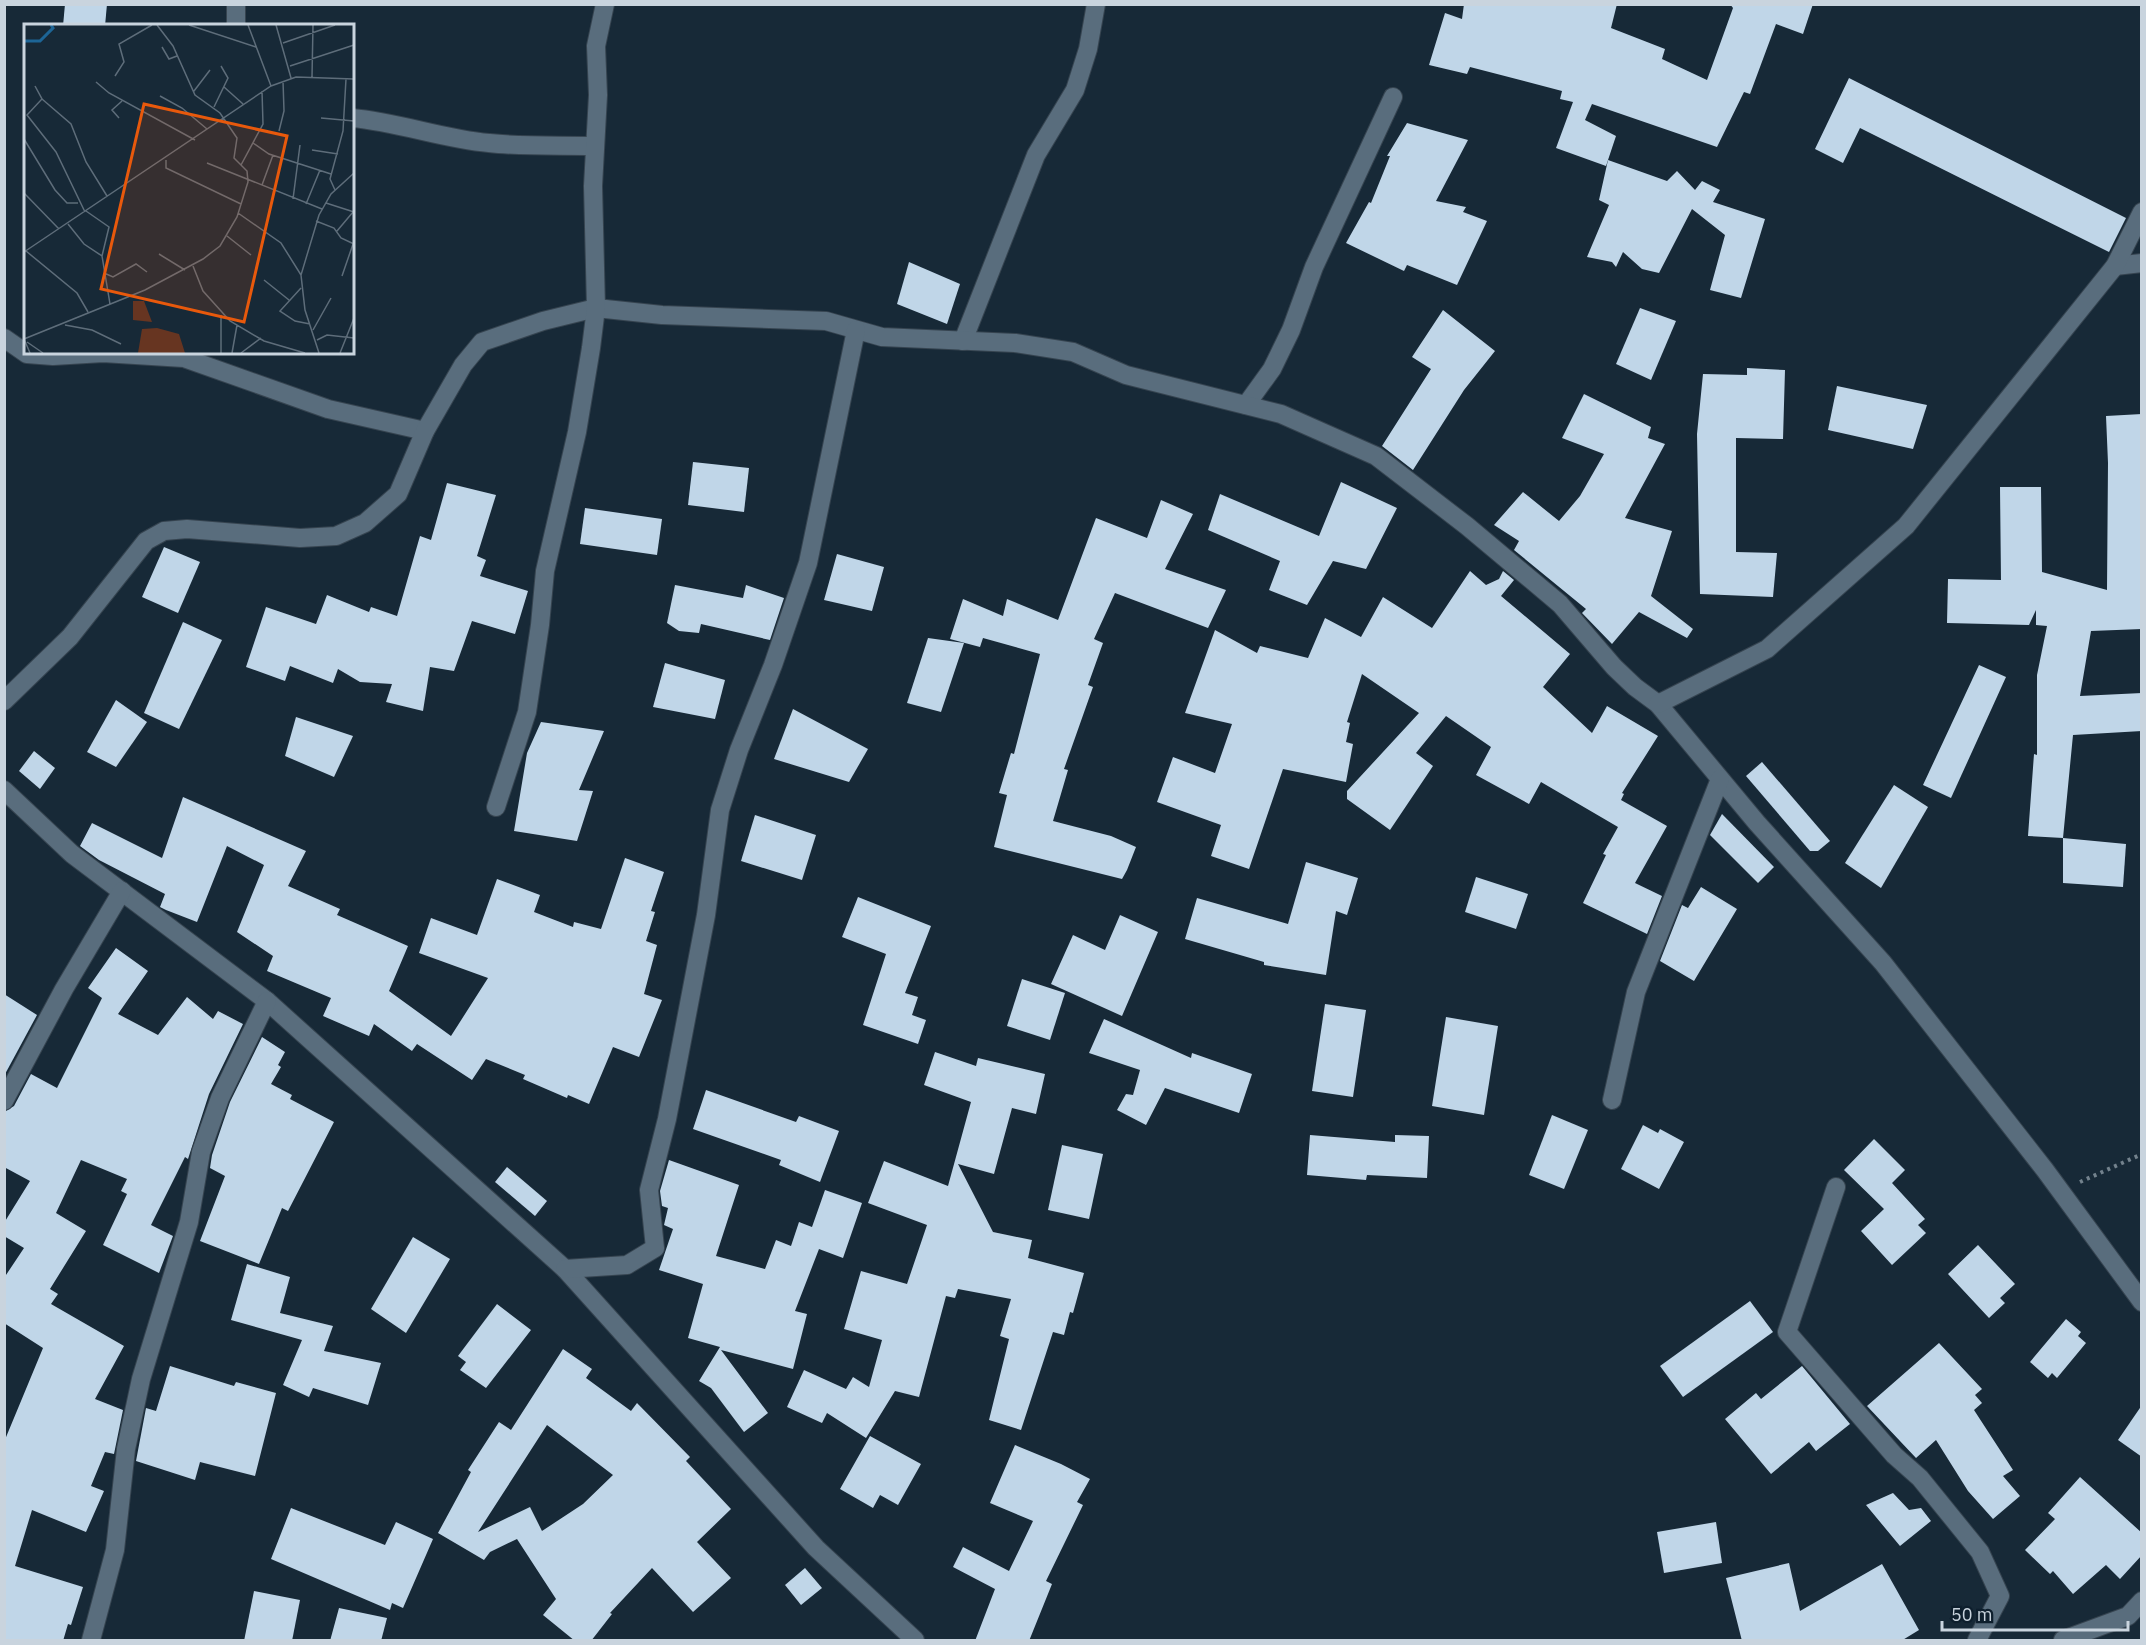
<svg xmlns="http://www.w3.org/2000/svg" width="2146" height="1645" viewBox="0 0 2146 1645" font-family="'IBM Plex Sans',sans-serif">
  <rect width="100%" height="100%" fill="#172937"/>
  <g fill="#c0d6e8" fill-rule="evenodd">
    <path d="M 65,4 L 107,4 L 105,26 L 63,26 Z"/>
    <path d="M 1464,4 L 1617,4 L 1611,28 L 1665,49 L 1662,59 L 1707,80 L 1733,8 L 1730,4 L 1813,4 L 1803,34 L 1776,24 L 1750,94 L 1744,92 L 1717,147 L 1592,104 L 1585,120 L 1616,136 L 1606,166 L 1556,148 L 1573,102 L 1560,99 L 1562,91 L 1470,67 L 1467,74 L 1429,65 L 1445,13 L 1462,19 Z"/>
    <path d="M 1849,78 L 2126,218 L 2109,252 L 1860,128 L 1843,163 L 1815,149 Z"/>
    <path d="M 1407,123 L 1468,140 L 1436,201 L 1466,207 L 1463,212 L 1487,221 L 1457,285 L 1407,265 L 1404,271 L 1346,243 L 1369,202 L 1371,203 L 1390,156 L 1387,156 Z"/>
    <path d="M 1608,160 L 1667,181 L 1677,171 L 1695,190 L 1702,181 L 1720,190 L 1713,202 L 1765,219 L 1741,298 L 1710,290 L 1725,235 L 1692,209 L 1659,273 L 1642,269 L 1623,252 L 1616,267 L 1612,262 L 1587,257 L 1609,205 L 1599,200 Z"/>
    <path d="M 909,262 L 960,284 L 947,324 L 897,304 Z"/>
    <path d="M 1640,308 L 1676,321 L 1651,380 L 1616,364 Z"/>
    <path d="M 1443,310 L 1495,351 L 1464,390 L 1413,470 L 1382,446 L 1431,369 L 1412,357 Z"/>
    <path d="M 1747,368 L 1785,370 L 1783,439 L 1736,438 L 1736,552 L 1777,553 L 1773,597 L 1700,594 L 1697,434 L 1703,374 L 1747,375 Z"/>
    <path d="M 1837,386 L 1927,405 L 1913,449 L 1828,430 Z"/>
    <path d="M 1584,394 L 1651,427 L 1648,438 L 1665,444 L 1625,518 L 1672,531 L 1651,596 L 1693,629 L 1687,638 L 1639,612 L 1612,644 L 1582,613 L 1586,609 L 1514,550 L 1519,541 L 1494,525 L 1523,492 L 1559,521 L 1580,496 L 1604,454 L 1562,438 Z"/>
    <path d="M 2142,414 L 2142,629 L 2091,631 L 2080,696 L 2142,693 L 2142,731 L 2073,735 L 2063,838 L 2028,836 L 2034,754 L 2037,755 L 2037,675 L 2047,626 L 2036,625 L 2036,610 L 2029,625 L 1947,623 L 1948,579 L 2001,580 L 2000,487 L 2041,487 L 2042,572 L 2107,590 L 2108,463 L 2106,416 Z"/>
    <path d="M 693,462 L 749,468 L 744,512 L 688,505 Z"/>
    <path d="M 1341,482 L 1397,508 L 1366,569 L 1333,561 L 1307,605 L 1269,590 L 1280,561 L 1208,530 L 1220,494 L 1319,536 Z"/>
    <path d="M 447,483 L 496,495 L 477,556 L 486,560 L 480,576 L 528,591 L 515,634 L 472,621 L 454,671 L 430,667 L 423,711 L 386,702 L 392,684 L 360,682 L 338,669 L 333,683 L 290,666 L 285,681 L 246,667 L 266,607 L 316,624 L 327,595 L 369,612 L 371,607 L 397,616 L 420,536 L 431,540 Z"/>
    <path d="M 1161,500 L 1193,514 L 1165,569 L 1226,590 L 1208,628 L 1115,593 L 1094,639 L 1103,643 L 1088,685 L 1093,687 L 1064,769 L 1068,770 L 1053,821 L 1111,836 L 1136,847 L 1127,870 L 1122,879 L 994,847 L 1007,795 L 999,793 L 1011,753 L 1014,754 L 1040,654 L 983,638 L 980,647 L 950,639 L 963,599 L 1003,616 L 1007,599 L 1058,620 L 1096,518 L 1147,538 Z"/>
    <path d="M 585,508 L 662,519 L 657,555 L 580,544 Z"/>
    <path d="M 164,547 L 200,562 L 178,613 L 142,597 Z"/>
    <path d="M 837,554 L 884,567 L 872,611 L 824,600 Z"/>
    <path d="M 1470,571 L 1486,585 L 1499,579 L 1503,571 L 1514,580 L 1501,596 L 1570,654 L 1543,687 L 1592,733 L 1607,706 L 1658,736 L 1622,793 L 1624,794 L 1621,800 L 1667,826 L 1635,883 L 1662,896 L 1647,934 L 1583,903 L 1606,855 L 1603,854 L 1618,827 L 1541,782 L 1529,804 L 1476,775 L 1491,747 L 1446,716 L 1416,753 L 1433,766 L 1390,830 L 1347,799 L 1347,791 L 1419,713 L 1362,674 L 1347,722 L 1350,723 L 1346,742 L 1353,744 L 1346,782 L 1283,769 L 1249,869 L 1211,856 L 1221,825 L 1157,802 L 1173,757 L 1215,773 L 1232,724 L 1185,713 L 1215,630 L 1257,653 L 1260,646 L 1308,658 L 1325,618 L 1361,637 L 1383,597 L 1432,628 Z"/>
    <path d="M 675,585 L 743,598 L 746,585 L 784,598 L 770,640 L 701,624 L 699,633 L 679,631 L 667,623 Z"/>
    <path d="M 183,622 L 222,640 L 179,729 L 144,713 Z"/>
    <path d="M 928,638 L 964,643 L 941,712 L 907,703 Z"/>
    <path d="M 665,663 L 725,680 L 715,719 L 653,707 Z"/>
    <path d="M 1979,665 L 2006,677 L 1951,798 L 1923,785 Z"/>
    <path d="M 116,700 L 147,722 L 116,767 L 87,752 Z"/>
    <path d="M 793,709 L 868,749 L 849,782 L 774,759 Z"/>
    <path d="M 296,717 L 353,736 L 334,777 L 285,756 Z"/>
    <path d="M 541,722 L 604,731 L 579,790 L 593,791 L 577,841 L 514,831 L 527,753 Z"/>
    <path d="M 34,751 L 55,768 L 40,789 L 19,771 Z"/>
    <path d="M 1762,762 L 1830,841 L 1818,851 L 1810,851 L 1746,776 Z"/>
    <path d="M 1894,785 L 1928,807 L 1881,888 L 1845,863 Z"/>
    <path d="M 183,797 L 306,851 L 288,886 L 340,909 L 337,915 L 408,946 L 389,991 L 451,1036 L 488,978 L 419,953 L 431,918 L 477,935 L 497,879 L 540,895 L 534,912 L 573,927 L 574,922 L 601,929 L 625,858 L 664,872 L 651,911 L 655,912 L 646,941 L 657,945 L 644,994 L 662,1000 L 639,1057 L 613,1047 L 589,1104 L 568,1095 L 567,1098 L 523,1079 L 525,1075 L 486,1059 L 472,1080 L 417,1044 L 412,1051 L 374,1024 L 369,1036 L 323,1016 L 331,998 L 267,971 L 273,956 L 237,932 L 264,865 L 227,846 L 197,922 L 166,910 L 160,907 L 165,894 L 99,860 L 80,846 L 92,823 L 162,858 Z"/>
    <path d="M 1722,814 L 1774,867 L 1758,883 L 1710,835 Z"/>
    <path d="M 755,815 L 816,835 L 802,880 L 741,861 Z"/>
    <path d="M 2063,838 L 2126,844 L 2123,887 L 2063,883 Z"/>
    <path d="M 1306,862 L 1358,878 L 1347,915 L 1336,911 L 1326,975 L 1264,965 L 1264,962 L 1185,939 L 1197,898 L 1288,924 Z"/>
    <path d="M 1476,877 L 1528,894 L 1516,929 L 1465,912 Z"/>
    <path d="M 1701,887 L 1737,909 L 1694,981 L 1660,961 L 1682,905 L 1688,908 Z"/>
    <path d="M 858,897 L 931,926 L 905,993 L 918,997 L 912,1015 L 926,1020 L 918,1044 L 863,1025 L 886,954 L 842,937 Z"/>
    <path d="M 1120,915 L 1158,932 L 1122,1016 L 1051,984 L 1073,935 L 1105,950 Z"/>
    <path d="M 116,948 L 148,971 L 118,1014 L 158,1035 L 187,997 L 213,1019 L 218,1011 L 243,1024 L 209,1094 L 188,1159 L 185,1157 L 151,1225 L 173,1236 L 159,1273 L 103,1245 L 127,1194 L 121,1191 L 127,1179 L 81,1160 L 56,1213 L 86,1231 L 50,1289 L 58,1294 L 51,1304 L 124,1346 L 95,1399 L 123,1410 L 114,1454 L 105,1452 L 91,1486 L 104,1491 L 86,1532 L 32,1510 L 15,1566 L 83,1587 L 71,1625 L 68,1624 L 63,1641 L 4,1641 L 4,1442 L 43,1348 L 4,1323 L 4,1278 L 24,1248 L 4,1236 L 4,1223 L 30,1181 L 4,1167 L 4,1112 L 14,1106 L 31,1074 L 57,1088 L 102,998 L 88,988 Z"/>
    <path d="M 1022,979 L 1065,993 L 1050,1040 L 1007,1026 Z"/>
    <path d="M 4,994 L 37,1015 L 4,1076 Z"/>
    <path d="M 1325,1004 L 1366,1010 L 1353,1097 L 1312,1091 Z"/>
    <path d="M 1446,1017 L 1498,1026 L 1484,1115 L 1432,1106 Z"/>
    <path d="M 1104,1019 L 1191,1058 L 1192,1053 L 1252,1074 L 1239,1113 L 1165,1088 L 1146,1125 L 1117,1110 L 1126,1094 L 1133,1095 L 1140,1070 L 1089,1053 Z"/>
    <path d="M 262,1037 L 285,1052 L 278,1065 L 281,1067 L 271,1084 L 292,1095 L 290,1099 L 334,1122 L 288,1211 L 282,1208 L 259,1264 L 200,1241 L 225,1176 L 210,1168 L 212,1155 L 230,1102 Z"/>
    <path d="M 935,1052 L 976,1066 L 978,1058 L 1045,1074 L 1036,1114 L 1012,1108 L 994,1174 L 958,1164 L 993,1232 L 1032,1240 L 1028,1258 L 1084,1273 L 1073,1313 L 1070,1312 L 1064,1335 L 1053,1332 L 1021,1430 L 989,1420 L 1009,1339 L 1000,1336 L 1011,1299 L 958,1289 L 955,1298 L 946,1296 L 919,1397 L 895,1391 L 866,1438 L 827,1413 L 822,1423 L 787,1407 L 804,1370 L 846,1389 L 853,1377 L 869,1387 L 882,1340 L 844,1329 L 861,1271 L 907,1284 L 927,1225 L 868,1203 L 884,1161 L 948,1186 L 971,1102 L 924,1085 Z"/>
    <path d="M 706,1090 L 796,1122 L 799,1116 L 839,1131 L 820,1182 L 779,1165 L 781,1160 L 693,1129 Z"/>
    <path d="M 1552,1115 L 1588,1130 L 1564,1189 L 1529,1175 Z"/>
    <path d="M 1643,1125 L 1658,1133 L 1660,1129 L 1684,1142 L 1659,1189 L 1621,1169 Z"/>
    <path d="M 1310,1135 L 1395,1142 L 1395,1135 L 1429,1136 L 1427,1178 L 1367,1175 L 1366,1180 L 1307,1175 Z"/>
    <path d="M 1874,1139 L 1905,1170 L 1892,1183 L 1925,1219 L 1918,1225 L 1926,1233 L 1892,1265 L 1861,1231 L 1884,1209 L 1844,1170 Z"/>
    <path d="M 1062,1145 L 1103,1154 L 1089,1219 L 1048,1210 Z"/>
    <path d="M 669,1160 L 739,1185 L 716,1256 L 765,1269 L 776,1240 L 791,1246 L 799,1222 L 812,1227 L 825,1190 L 862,1203 L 843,1258 L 819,1249 L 795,1311 L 807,1314 L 793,1369 L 721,1350 L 768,1413 L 744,1432 L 711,1388 L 699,1381 L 720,1347 L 688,1338 L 703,1284 L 659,1270 L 673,1229 L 664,1225 L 668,1208 L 662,1206 L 660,1191 Z"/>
    <path d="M 507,1167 L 547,1201 L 535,1216 L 495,1182 Z"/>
    <path d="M 413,1237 L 450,1259 L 406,1333 L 371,1309 Z"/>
    <path d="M 1978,1245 L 2015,1284 L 2000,1298 L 2005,1303 L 1989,1318 L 1948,1274 Z"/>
    <path d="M 247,1264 L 290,1277 L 280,1313 L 333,1326 L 324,1351 L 381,1363 L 368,1405 L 313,1388 L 309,1397 L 283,1385 L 302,1340 L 231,1320 Z"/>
    <path d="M 1750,1301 L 1773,1332 L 1683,1397 L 1660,1366 Z"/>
    <path d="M 497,1304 L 531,1330 L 486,1388 L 460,1370 L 466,1362 L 458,1356 Z"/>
    <path d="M 2066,1319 L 2081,1332 L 2078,1336 L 2086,1343 L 2057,1378 L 2052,1373 L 2048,1378 L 2030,1362 Z"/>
    <path d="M 1939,1343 L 1982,1389 L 1975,1395 L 1982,1403 L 1974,1410 L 2013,1470 L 2003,1476 L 2020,1496 L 1993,1519 L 1968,1491 L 1936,1440 L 1916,1458 L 1867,1406 Z"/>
    <path d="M 563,1349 L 592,1369 L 586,1378 L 631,1411 L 637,1403 L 690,1457 L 686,1461 L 731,1509 L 697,1542 L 731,1578 L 693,1612 L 652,1568 L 610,1613 L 612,1614 L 591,1641 L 575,1641 L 543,1615 L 556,1599 L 517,1539 L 490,1552 L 484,1560 L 438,1533 L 471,1472 L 468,1470 L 499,1422 L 511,1430 ZM 547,1425 L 613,1475 L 583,1504 L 542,1531 L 530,1507 L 478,1532 Z"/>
    <path d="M 170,1366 L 234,1386 L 236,1382 L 276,1393 L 255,1476 L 200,1462 L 195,1480 L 136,1461 L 146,1408 L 156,1411 Z"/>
    <path d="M 1802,1366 L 1850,1424 L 1816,1451 L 1809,1442 L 1771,1474 L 1725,1419 L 1756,1393 L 1761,1399 Z"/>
    <path d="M 2142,1405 L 2142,1457 L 2118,1440 Z"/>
    <path d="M 870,1436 L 921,1464 L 898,1505 L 880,1495 L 873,1508 L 840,1489 Z"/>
    <path d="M 1015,1445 L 1061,1464 L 1090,1479 L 1077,1502 L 1083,1505 L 1046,1581 L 1052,1584 L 1029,1641 L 975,1641 L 995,1589 L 953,1567 L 963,1547 L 1009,1571 L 1033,1521 L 990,1503 Z"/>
    <path d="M 2080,1477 L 2142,1533 L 2142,1555 L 2120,1579 L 2106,1565 L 2073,1594 L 2053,1571 L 2050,1574 L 2025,1550 L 2055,1519 L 2048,1513 Z"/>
    <path d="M 1893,1493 L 1909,1510 L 1921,1508 L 1931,1521 L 1900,1546 L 1866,1505 Z"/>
    <path d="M 291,1508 L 385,1545 L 396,1522 L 433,1539 L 403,1608 L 392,1603 L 390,1610 L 271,1559 Z"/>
    <path d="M 1716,1522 L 1722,1563 L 1664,1573 L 1657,1532 Z"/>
    <path d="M 1789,1563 L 1800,1611 L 1882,1564 L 1919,1630 L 1901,1641 L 1742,1641 L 1726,1578 Z"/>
    <path d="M 805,1568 L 822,1588 L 801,1605 L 785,1585 Z"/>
    <path d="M 254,1591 L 300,1600 L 292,1641 L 244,1641 Z"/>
    <path d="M 339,1608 L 387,1618 L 381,1641 L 330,1641 Z"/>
  </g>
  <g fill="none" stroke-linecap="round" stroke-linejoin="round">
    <defs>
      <g id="street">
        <path d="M 236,4 L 236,26"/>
        <path d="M 352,118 C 399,122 442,139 489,143 C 524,147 560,145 595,146"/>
        <path d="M 2115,266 L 2142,263"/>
        <path d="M 4,338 L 27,354 L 53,356 L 103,353 L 184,358 L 328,409 L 425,431"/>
        <path d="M 963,341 L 1036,155 L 1075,90 L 1088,49 L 1096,4"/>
        <path d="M 1246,405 L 1272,369 L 1291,330 L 1314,267 L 1393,97"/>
        <path d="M 4,701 L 70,637 L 146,541 L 164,531 L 187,529 L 300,538 L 336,536 L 365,523 L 398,494 L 425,431 L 463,365 L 482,342 L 543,321 L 596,308 L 662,315 L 826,321 L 882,337 L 1015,343 L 1073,352 L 1126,375 L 1281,414 L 1376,456 L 1467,526 L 1560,604 L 1614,667 L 1635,687 L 1658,704 L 1757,823 L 1883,963 L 2045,1170 L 2142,1302"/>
        <path d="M 1658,704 L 1767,649 L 1906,526 L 2115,266 L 2142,212"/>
        <path d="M 4,790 L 72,854 L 267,1001 L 565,1269 L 816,1548 L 915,1640"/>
        <path d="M 496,807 L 527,712 L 540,625 L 545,571 L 577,432 L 591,348 L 596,308 L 593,186 L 598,95 L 596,46 L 605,4"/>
        <path d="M 1612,1100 L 1636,992 L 1720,779"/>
        <path d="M 4,1101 L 64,989 L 122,891"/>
        <path d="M 1836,1187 L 1787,1332 L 1894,1455 L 1920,1478 L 1980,1552 L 2000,1596 L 1977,1640"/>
        <path d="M 565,1269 L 627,1265 L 655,1248 L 649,1190 L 667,1119 L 706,915 L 720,810 L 739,750 L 773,665 L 808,563 L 856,330"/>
        <path d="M 91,1640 L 115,1550 L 126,1449 L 141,1379 L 189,1222 L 201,1152 L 220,1098 L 267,1001"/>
        <path d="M 2063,1640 L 2128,1616 L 2142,1601"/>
      </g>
    </defs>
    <use href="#street" stroke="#364450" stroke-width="20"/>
    <path stroke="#73828d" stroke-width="4" stroke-dasharray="3 4.5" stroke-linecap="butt" d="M 2080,1182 L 2142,1154"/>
    <use href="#street" stroke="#596d7d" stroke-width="18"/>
  </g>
  <g transform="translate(24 24)">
    <rect width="330" height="330" fill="#172937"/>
    <path d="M 109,277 L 120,277 L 128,298 L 109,296 ZM 133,304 L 155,310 L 161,329 L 114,329 L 118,305 Z" fill="#673521"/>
    <path fill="none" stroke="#1d6596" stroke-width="3" d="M 0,17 L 16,17 L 29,4 L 27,1"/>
    <path fill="none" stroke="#5e6d7a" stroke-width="1.5" d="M 165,1 L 232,23M 224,1 L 247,62M 252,1 L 267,54M 259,19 L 311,1M 138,23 L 145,35 L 153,32M 266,42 L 330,21M 91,52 L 100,38 L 95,20 L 128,1M 288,53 L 289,1M 72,58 L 85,69 L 171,116M 11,62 L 18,75 L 3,91 L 32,128 L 61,188M 200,63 L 219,80M 170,67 L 186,46M 136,72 L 158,84 L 183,105M 18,75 L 47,100 L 62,138 L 83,172M 190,83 L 204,54 L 197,42M 95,94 L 88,86 L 98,77M 297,94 L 330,97M 255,107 L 260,87 L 259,57M 0,115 L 31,166 L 43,179 L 54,179M 229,119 L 245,130 L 307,150M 288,126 L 314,130M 142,136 L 142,144 L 217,180M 183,139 L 298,185M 217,141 L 239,100 L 238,67M 238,161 L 249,131M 311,166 L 306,155 L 319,107 L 322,55M 0,169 L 35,205M 269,175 L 276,121M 302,179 L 330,188M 282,180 L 296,146M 62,187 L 85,203 L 78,232M 214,189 L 257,219 L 277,251M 292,197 L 310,204 L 317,214 L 330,220M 44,200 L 60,220 L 78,232 L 86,280M 313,207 L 329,188M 203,212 L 227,231M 2,227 L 53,269 L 64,288M 0,228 L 247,62 L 272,53 L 330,55M 135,230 L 161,246M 169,242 L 179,267 L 206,297 L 240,317 L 281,329M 80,249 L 89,253 L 112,240 L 123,248M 318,252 L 329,220M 240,256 L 265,276M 277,264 L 256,287 L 271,297 L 286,300M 41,301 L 68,306 L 97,320M 289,306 L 307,274M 293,316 L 303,311 L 330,314M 3,318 L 19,329M 6,329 L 0,315 L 121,266 L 179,235 L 196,222 L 213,193 L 224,158 L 223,147 L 210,134 L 213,114 L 196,89 L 171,71 L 149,22 L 133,1M 197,329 L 197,291M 208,329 L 213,301M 217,329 L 237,314M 295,329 L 281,286 L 277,251 L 295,191 L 307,170 L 330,149M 316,329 L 330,294"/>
    <path fill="#e8590c" fill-opacity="0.15" stroke="#e8590c" stroke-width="3" d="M 120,80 L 263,112 L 220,298 L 77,265 Z"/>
    <rect width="330" height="330" fill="none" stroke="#c9d4de" stroke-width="3"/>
  </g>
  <rect width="2146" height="1645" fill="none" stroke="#c9d4de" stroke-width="12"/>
  <path d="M1942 1621v9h186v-9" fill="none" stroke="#c9d4de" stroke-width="3"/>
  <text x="1951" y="1621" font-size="18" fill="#c9d4de" stroke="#0e1f2d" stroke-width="4.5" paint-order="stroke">50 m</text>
</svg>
